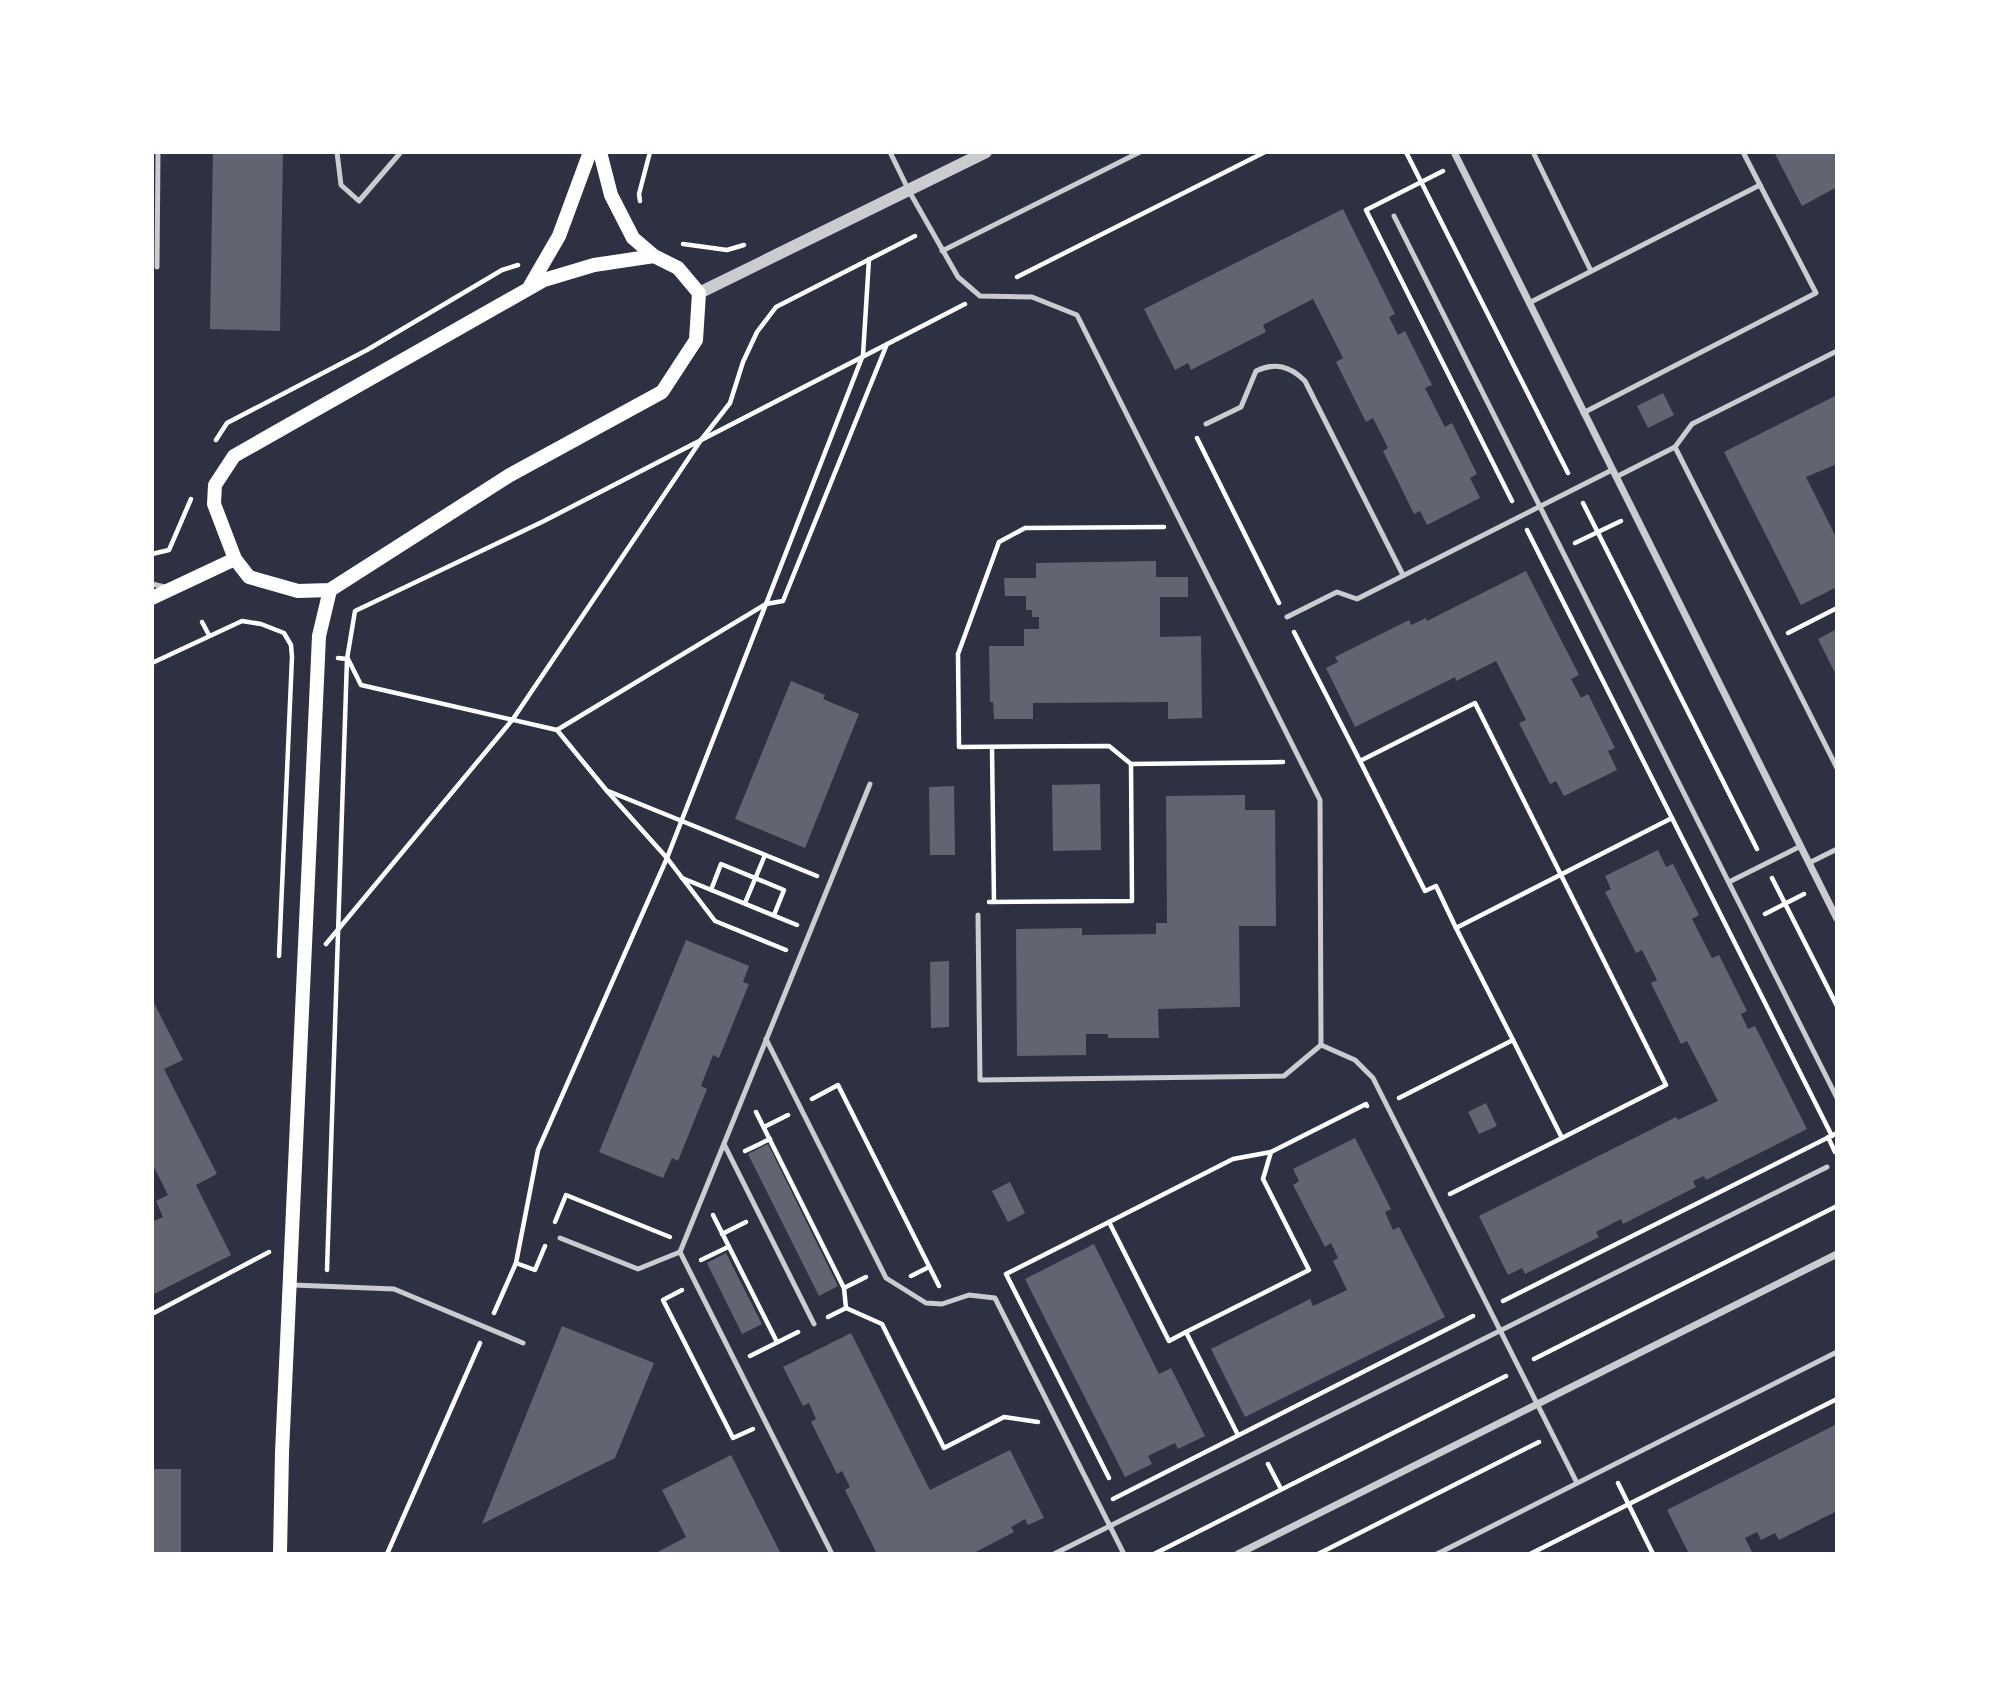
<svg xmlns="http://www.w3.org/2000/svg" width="1989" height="1706" viewBox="0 0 1989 1706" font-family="Lora,serif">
  <rect width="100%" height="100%" fill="#2d3142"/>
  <g fill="#626471">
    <path d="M 213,152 L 283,152 L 280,331 L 210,329 Z"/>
    <path d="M 1774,152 L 1837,152 L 1837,187 L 1802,206 Z"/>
    <path d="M 1343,209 L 1395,314 L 1389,317 L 1398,335 L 1405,331 L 1432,385 L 1425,388 L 1445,427 L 1452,423 L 1477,474 L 1470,478 L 1480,498 L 1427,525 L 1420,511 L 1414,514 L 1383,451 L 1388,448 L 1373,418 L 1366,422 L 1336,362 L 1343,358 L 1313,299 L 1263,325 L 1266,332 L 1191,370 L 1188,363 L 1175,370 L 1144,309 Z"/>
    <path d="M 1663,393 L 1674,415 L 1648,428 L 1637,406 Z"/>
    <path d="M 1837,395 L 1837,464 L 1806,477 L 1837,539 L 1837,587 L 1801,605 L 1724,452 Z"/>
    <path d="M 1156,561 L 1156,577 L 1188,577 L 1188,597 L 1160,597 L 1160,637 L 1201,636 L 1202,718 L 1168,719 L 1168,702 L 1033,703 L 1033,719 L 994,719 L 993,702 L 990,702 L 989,646 L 1024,646 L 1024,629 L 1039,629 L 1039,617 L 1032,617 L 1032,610 L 1026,610 L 1026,596 L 1005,596 L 1004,578 L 1036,578 L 1036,563 Z"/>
    <path d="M 1526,571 L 1579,675 L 1571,679 L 1581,698 L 1588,694 L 1615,748 L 1608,751 L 1617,770 L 1564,796 L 1556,781 L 1550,784 L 1519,723 L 1526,720 L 1496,661 L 1456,681 L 1455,677 L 1355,727 L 1326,668 L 1338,662 L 1335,657 L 1409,620 L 1411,625 L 1426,618 L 1427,621 Z"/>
    <path d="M 1837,629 L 1837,677 L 1818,639 Z"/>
    <path d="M 791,681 L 825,695 L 823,699 L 859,714 L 805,848 L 735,819 Z"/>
    <path d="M 1100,784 L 1101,850 L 1053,851 L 1052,785 Z"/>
    <path d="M 954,786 L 955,855 L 930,855 L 929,787 Z"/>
    <path d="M 1245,795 L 1245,810 L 1275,810 L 1276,926 L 1239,926 L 1240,1007 L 1158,1009 L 1159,1038 L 1108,1038 L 1108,1034 L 1086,1034 L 1086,1055 L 1017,1056 L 1016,929 L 1082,928 L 1082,935 L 1156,934 L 1156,923 L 1167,923 L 1166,796 Z"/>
    <path d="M 1658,850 L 1666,867 L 1673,864 L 1699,915 L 1692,919 L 1712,958 L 1719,955 L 1747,1011 L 1741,1014 L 1748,1029 L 1755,1026 L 1807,1129 L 1706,1180 L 1704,1176 L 1693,1181 L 1696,1187 L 1623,1224 L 1621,1219 L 1596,1232 L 1599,1237 L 1525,1274 L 1522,1268 L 1508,1275 L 1479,1216 L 1676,1117 L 1678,1120 L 1718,1101 L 1687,1041 L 1681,1044 L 1651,983 L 1657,980 L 1642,950 L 1636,953 L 1605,892 L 1611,889 L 1605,876 Z"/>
    <path d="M 686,940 L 749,966 L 743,982 L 749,984 L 719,1058 L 713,1055 L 701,1086 L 707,1089 L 678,1161 L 672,1158 L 663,1178 L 599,1152 Z"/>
    <path d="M 949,961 L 949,1027 L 931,1028 L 930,962 Z"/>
    <path d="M 152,999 L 183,1060 L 164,1069 L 217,1174 L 196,1185 L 231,1255 L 152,1295 L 152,1222 L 163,1217 L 156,1201 L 168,1195 L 152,1163 Z"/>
    <path d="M 1486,1103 L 1497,1126 L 1479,1134 L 1468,1112 Z"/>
    <path d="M 1355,1138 L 1391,1209 L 1385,1212 L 1393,1230 L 1399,1227 L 1445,1317 L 1245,1417 L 1211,1349 L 1310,1299 L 1313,1306 L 1347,1290 L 1333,1261 L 1338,1258 L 1331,1243 L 1325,1247 L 1293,1185 L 1299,1181 L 1293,1169 Z"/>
    <path d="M 768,1144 L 838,1286 L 819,1296 L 748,1154 Z"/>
    <path d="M 1010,1182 L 1025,1213 L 1008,1222 L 992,1191 Z"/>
    <path d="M 1094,1244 L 1159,1374 L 1171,1368 L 1205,1436 L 1178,1449 L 1175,1443 L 1148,1456 L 1152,1464 L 1125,1477 L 1025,1279 Z"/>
    <path d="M 726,1253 L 762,1324 L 742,1334 L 707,1263 Z"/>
    <path d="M 562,1326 L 654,1363 L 615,1458 L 482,1524 Z"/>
    <path d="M 851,1333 L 930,1490 L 1010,1450 L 1044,1518 L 1028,1525 L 1025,1519 L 1011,1527 L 1014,1532 L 972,1554 L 877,1554 L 845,1490 L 850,1487 L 842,1471 L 837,1474 L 811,1422 L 816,1419 L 809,1403 L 803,1406 L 783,1367 Z"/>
    <path d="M 1837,1424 L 1837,1511 L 1779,1540 L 1775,1533 L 1761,1540 L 1757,1532 L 1745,1538 L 1753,1554 L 1689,1554 L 1667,1510 Z"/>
    <path d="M 731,1455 L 781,1554 L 654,1554 L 686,1537 L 662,1490 Z"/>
    <rect x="152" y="1469" width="29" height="85"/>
  </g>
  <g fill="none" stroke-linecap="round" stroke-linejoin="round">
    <g stroke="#fff" stroke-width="4.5">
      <path d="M 1406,152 L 1568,473"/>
      <path d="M 1443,171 L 1366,210 L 1512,501"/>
      <path d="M 640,201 L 639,194 L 650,152"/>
      <path d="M 683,244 L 727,250 L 744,245"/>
      <path d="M 1017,277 L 1265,152"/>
      <path d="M 1197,438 L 1279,603"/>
      <path d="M 216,440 L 227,423 L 367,350 L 502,270 L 518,265"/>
      <path d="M 1583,503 L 1757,849"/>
      <path d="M 1527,530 L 1832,1136"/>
      <path d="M 1575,543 L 1621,521"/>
      <path d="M 152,554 L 169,550 L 191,499"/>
      <path d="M 202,622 L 209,635"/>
      <path d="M 1294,632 L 1360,761 L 1475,703 L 1666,1085 L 1562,1138 L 1513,1040"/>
      <path d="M 1788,633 L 1837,608"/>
      <path d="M 338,658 L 347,659 L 355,611 L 544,521 L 965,304"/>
      <path d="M 348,659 L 361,685 L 557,730 L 607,791 L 667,858 L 715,921 L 786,950"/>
      <path d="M 152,663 L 242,621 L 261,624 L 284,633 L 291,645 L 292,657 L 279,956"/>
      <path d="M 557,730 L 766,604 L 783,601 L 887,344"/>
      <path d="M 992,747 L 994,902"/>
      <path d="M 1360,761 L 1425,891 L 1436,886 L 1456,928"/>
      <path d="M 1131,764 L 1109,746 L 959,747 L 958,654 L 999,542 L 1025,528 L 1164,527"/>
      <path d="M 608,791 L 817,876"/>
      <path d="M 682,878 L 797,925"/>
      <path d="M 1772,878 L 1837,1006"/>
      <path d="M 711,890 L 721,864 L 784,890 L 774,915"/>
      <path d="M 989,902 L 1132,901 L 1131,764 L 1283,762"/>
      <path d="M 745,903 L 765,855"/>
      <path d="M 1765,914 L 1804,894"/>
      <path d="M 326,944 L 513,719 L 701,440 L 730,403 L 743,362 L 757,332 L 776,307 L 915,236"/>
      <path d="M 1399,1098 L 1513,1040 L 1456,928 L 1672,818"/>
      <path d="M 812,1099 L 838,1085 L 939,1286"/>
      <path d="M 756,1112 L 844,1288 L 846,1308"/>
      <path d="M 764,1127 L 788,1115"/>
      <path d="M 1828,1137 L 1835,1152"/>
      <path d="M 745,1151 L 770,1139"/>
      <path d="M 1450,1194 L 1562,1138"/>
      <path d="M 713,1215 L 777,1342"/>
      <path d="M 555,1222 L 566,1195 L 670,1237"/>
      <path d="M 1109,1222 L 1233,1159 L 1271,1152 L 1366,1104 L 1367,1106"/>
      <path d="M 722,1234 L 746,1222"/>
      <path d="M 701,1260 L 728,1247"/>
      <path d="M 516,1263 L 535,1270 L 545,1246"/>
      <path d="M 327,1270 L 347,659"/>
      <path d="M 911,1276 L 929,1267"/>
      <path d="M 844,1288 L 866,1277"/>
      <path d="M 682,1290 L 663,1300 L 733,1438 L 753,1429"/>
      <path d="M 1503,1301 L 1837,1133"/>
      <path d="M 846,1308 L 882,1324 L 944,1448 L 1004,1417 L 1038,1422"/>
      <path d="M 494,1313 L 516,1263 L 538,1150 L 667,858 L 863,355 L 869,259"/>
      <path d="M 152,1314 L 269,1252"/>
      <path d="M 828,1317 L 846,1308"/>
      <path d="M 1186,1332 L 1309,1270 L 1263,1179 L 1271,1152"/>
      <path d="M 750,1356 L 798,1332"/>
      <path d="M 1534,1359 L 1837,1206"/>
      <path d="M 1268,1464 L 1281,1489"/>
      <path d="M 1109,1478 L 1006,1274 L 1109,1222 L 1169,1341 L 1186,1332 L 1238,1435"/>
      <path d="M 1618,1483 L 1653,1554"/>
      <path d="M 1113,1499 L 1473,1316"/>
      <path d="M 387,1554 L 480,1343"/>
      <path d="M 1154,1554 L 1506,1376"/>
      <path d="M 1318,1554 L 1539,1442"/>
      <path d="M 1530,1554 L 1837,1399"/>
    </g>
    <g stroke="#caccd0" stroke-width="5">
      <path d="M 337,152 L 341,185 L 359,201 L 401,152"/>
      <path d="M 890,152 L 909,191 L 958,277 L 980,296 L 1032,297 L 1077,315 L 1320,800 L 1321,1045"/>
      <path d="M 1533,152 L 1591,271"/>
      <path d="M 1394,216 L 1837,1098"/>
      <path d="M 942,251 L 1140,152"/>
      <path d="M 157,267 L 158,152"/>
      <path d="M 1529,303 L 1760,185 L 1743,152"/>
      <path d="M 1583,413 L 1816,293 L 1760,185"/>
      <path d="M 1206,424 L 1241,407 L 1256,371 C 1275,362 1290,366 1305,381 L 1403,575"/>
      <path d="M 1675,447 L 1837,768"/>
      <path d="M 1616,477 L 1675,447 L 1692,424 L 1837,351"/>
      <path d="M 152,584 L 165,587"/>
      <path d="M 1287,617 L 1337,592 L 1357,599 L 1612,470"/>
      <path d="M 1809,863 L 1837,849"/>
      <path d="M 1729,882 L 1801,846"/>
      <path d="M 978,915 L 980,1080 L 1284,1076 L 1321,1045"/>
      <path d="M 766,1039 L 886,1278 L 926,1303 L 942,1304 L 969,1295 L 995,1298 L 1124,1554"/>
      <path d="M 1321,1045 L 1355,1060 L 1373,1078 L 1577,1483"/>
      <path d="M 724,1144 L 814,1324"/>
      <path d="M 560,1238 L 638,1269 L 680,1252 L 870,784"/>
      <path d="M 680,1252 L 832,1554"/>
      <path d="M 293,1285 L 394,1289 L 523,1343"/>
      <path d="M 1054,1554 L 1827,1167"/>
      <path d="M 1437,1554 L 1837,1352"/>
    </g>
    <g stroke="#caccd0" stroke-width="7">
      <path d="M 1454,152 L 1837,919"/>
      <path d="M 1238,1554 L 1837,1254"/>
    </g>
    <path stroke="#caccd0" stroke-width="12" d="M 699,293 L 986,152"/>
    <g stroke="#fff" stroke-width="14">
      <path d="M 600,152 L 611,195 L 633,238 L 654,256 L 678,268 L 699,293 L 696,340 L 662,392 L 510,475 L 330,590 L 298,591 L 249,577 L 235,559 L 214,504 L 215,485 L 234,456 L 544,280 L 594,265 L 654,256"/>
      <path d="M 530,286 L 559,236 L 590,152"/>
      <path d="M 152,598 L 235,559"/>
      <path d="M 280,1554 L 282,1453 L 319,636 L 330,590"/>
    </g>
  </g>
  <rect width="1989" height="1706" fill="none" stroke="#ffffff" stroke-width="308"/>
</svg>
